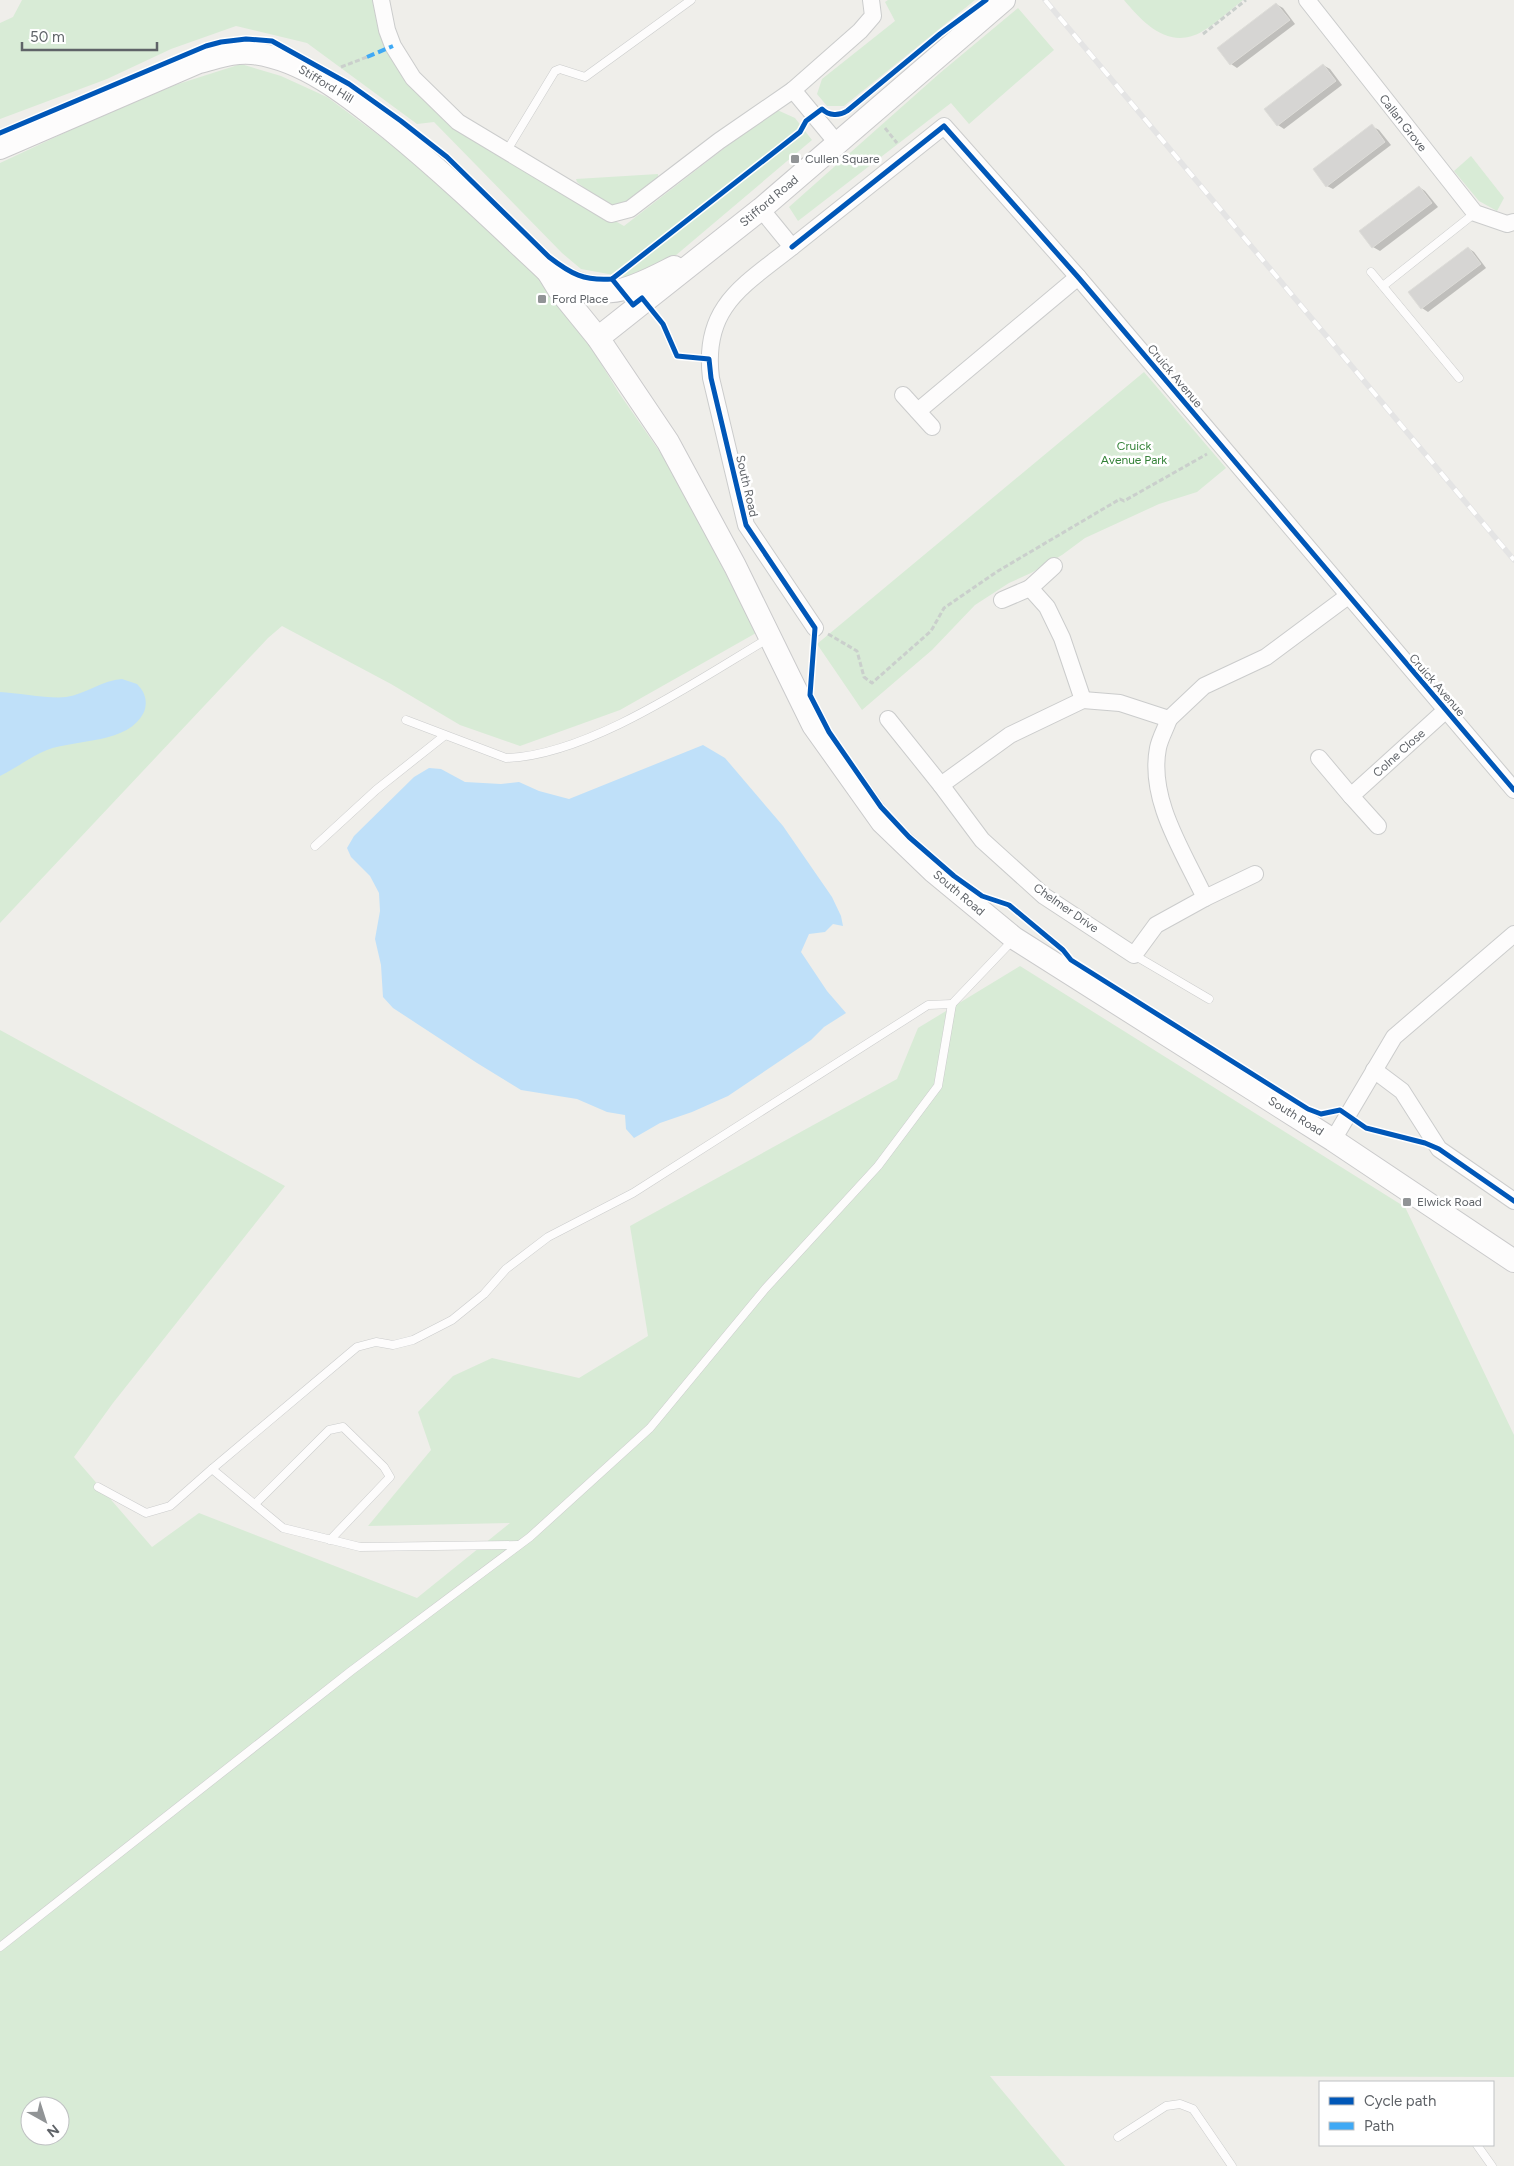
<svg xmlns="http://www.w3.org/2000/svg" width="1514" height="2166" viewBox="0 0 1514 2166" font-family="Figtree,sans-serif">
  <rect width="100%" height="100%" fill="#efeeea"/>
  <g fill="#d8ebd6" fill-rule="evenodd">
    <path d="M 22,0 L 374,0 L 385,44 L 471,139 L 624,226 L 775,109 L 795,118 L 812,140 L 675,256 L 625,277 L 581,269 L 562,253 L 434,122 L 417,124 L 307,43 L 236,26 L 171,49 L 107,79 L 0,119 L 0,23 L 13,17 Z"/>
    <path d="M 888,0 L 975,0 L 844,106 L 827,106 L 817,94 L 822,79 L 895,21 L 885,2 Z"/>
    <path d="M 1124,0 L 1243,0 C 1230,10 1217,23 1203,31 C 1170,51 1144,24 1124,0 Z"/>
    <path d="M 1018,8 L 1054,50 L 969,124 L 951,103 L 798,221 L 789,207 L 940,73 Z"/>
    <path d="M 241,64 L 281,76 L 327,97 L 400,151 L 459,201 L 539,279 L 586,339 L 619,393 L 662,455 L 702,527 L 756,633 L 620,710 L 520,746 L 460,725 L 391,684 L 282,626 L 268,638 L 0,923 L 0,163 L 77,127 L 175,85 Z"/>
    <path d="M 1471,156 L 1504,198 L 1497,211 L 1479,201 L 1454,171 Z"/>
    <path d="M 658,174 L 658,184 C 645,193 623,211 606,203 C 596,198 586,189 577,182 L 576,179 Z"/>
    <path d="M 1144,372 L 1226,468 L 1197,492 L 1159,504 L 1085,538 L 1062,555 L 1031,573 L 1009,583 L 975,605 L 932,650 L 862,710 L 817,644 Z"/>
    <path d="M 1020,966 L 1405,1207 L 1514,1435 L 1514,2077 L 990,2076 L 1065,2166 L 0,2166 L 0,1030 L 285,1186 L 113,1403 L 74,1457 L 152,1547 L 199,1513 L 417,1598 L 510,1523 L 368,1526 L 431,1450 L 418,1412 L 453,1376 L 492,1358 L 579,1378 L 648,1336 L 630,1226 L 897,1079 L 918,1028 ZM 30,2106 L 60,2106 L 60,2136 L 30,2136 Z"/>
  </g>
  <g fill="#bfe0f9">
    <path d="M 122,679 L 137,684 C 145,692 148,701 144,712 C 129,744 76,739 47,750 C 30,757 16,768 0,776 L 0,692 C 18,693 50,699 66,697 C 86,694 103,680 122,679 Z"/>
    <path d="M 703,745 L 725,758 L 783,826 L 832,897 L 841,916 L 843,926 L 833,924 L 825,932 L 809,934 L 801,952 L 827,991 L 846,1013 L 824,1027 L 811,1040 L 728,1096 L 692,1112 L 660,1123 L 634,1138 L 626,1129 L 625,1115 L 607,1112 L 577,1099 L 521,1090 L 477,1063 L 393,1008 L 383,997 L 381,965 L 375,939 L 380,911 L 379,893 L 370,876 L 351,857 L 347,848 L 354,836 L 414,777 L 429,768 L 441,769 L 465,782 L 501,784 L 519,782 L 539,791 L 569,799 Z"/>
  </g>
  <g fill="#0003">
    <path d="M 1276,4 L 1283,8 L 1295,24 L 1237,68 L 1231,64 Z"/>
    <path d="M 1323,65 L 1330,69 L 1342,85 L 1284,129 L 1278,125 L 1266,109 Z"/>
    <path d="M 1372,126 L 1379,130 L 1391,145 L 1333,189 L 1327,186 Z"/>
    <path d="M 1419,187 L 1425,191 L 1438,207 L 1380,251 L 1373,247 L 1361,231 Z"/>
    <path d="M 1468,248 L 1474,252 L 1486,268 L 1428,312 L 1422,308 L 1410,292 Z"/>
  </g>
  <g fill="#d6d5d3" stroke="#deddd9">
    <path d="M 1276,3 L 1290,20 L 1230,65 L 1217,48 Z"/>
    <path d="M 1323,64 L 1336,81 L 1277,126 L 1264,109 Z"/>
    <path d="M 1372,124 L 1385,142 L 1326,187 L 1313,169 Z"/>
    <path d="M 1419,186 L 1432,203 L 1372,248 L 1359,231 Z"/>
    <path d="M 1468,247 L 1481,264 L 1421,309 L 1408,292 Z"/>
  </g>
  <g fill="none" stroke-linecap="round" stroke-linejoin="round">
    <defs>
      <g id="service">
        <path d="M 506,152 L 555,71 L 560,69 L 585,77 L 691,0"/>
        <path d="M 1371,272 L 1459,378"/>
        <path d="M 1383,286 L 1475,213"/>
        <path d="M 406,720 L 506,758 C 588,756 698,680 769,638"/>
        <path d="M 315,846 L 376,790 L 444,736"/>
        <path d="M 1134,955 L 1209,999"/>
        <path d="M 212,1469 L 357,1347 L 376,1342 L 393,1345 L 413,1340 L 452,1320 L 484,1294 L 506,1269 L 548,1237 L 633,1193 L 928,1005 L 952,1004"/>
        <path d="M 98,1487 L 146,1513 L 170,1506 L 212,1469 L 283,1528 L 360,1547 L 518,1545"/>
        <path d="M 255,1504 L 329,1430 L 343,1427 L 384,1467 L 390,1477 L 330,1540"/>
        <path d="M 0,1947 L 351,1671 L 530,1537 L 650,1428 L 765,1289 L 878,1166 L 938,1086 L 952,1004 L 1013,940"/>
        <path d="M 1118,2137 L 1166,2106 L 1180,2104 L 1193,2109 L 1232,2166"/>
        <path d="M 1477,2145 L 1492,2166"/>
      </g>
      <g id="minor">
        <path d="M 381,0 L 387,30 L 393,46 L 413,78 L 458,122 L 611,214 L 630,209 L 719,141 L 793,90"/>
        <path d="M 1307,0 L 1475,213 L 1507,224 L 1514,222"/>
        <path d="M 837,143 L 793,90 L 860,31 L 873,16 L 871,0"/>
        <path d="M 761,209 L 792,247 C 743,286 702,307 711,378 L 746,525 L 815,628"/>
        <path d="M 792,247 L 944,126 L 1078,277 L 1514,790"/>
        <path d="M 903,395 L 932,427"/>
        <path d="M 918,411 L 1078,277"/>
        <path d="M 1030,588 L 1054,566"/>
        <path d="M 1002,600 L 1030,588 L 1047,607 L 1062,638 L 1083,700"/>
        <path d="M 888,719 L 941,785"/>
        <path d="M 1169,719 C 1166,728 1160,738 1158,748 C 1148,800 1184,853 1205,898 L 1255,874"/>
        <path d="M 1319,758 L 1351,796"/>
        <path d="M 1378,826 L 1351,796 L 1446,710"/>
        <path d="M 1205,898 L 1156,925 L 1134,955 L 1044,896 L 982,840 L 941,785 L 1010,735 L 1083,700 L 1120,703 L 1169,719 L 1204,686 L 1266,657 L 1348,596"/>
        <path d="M 1374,1070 L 1402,1091 L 1439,1149 L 1514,1201"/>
        <path d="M 1333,1140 L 1394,1037 L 1514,934"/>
      </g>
      <g id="secondary">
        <path d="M 0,148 L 199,62 C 216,58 234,51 252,53 C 304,59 350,97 390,129 C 445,174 496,223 548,272 L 559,290 L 598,338 L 668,442 L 735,566 L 813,725 L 882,822 L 934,872 L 1014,938 L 1333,1140 L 1514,1261"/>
        <path d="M 548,272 C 568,278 587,290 608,291 C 626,293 658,275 674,267"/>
        <path d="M 598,338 L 761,209 L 1004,0"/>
      </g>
    </defs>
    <use href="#service" stroke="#cbcccc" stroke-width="9"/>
    <use href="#minor" stroke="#cbcccc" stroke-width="18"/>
    <use href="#secondary" stroke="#cacacb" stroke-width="24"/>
    <g stroke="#cacfcc" stroke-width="3" stroke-dasharray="5 2.5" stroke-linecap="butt">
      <path d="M 1203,34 L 1246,0"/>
      <path d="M 341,67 L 367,57"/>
      <path d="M 885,128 L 897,143"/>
      <path d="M 828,634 L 857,651 L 864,677 L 872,683 L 931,631 L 944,608 L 998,571 L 1120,499 L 1124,501 L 1207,454"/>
    </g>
    <use href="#service" stroke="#fdfcfc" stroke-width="8"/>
    <use href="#minor" stroke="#fdfcfc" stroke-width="16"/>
    <use href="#secondary" stroke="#fdfcfc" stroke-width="22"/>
    <defs>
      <path id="rail" d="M 1045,0 L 1514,560"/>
    </defs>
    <use href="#rail" stroke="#e4e4e4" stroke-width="5.5"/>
    <use href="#rail" stroke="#fff" stroke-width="4" stroke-dasharray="11" stroke-linecap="butt"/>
    <path stroke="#3fa9f5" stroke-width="4" stroke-dasharray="8 4" stroke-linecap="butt" d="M 367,57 L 393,46"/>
    <defs>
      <g id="cycleway">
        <path d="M 0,133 L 206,46 L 221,42 L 246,39 L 272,41 L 349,84 L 401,121 L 447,157 L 549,257 C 571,274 584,281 612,279 L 800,132 L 806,121 L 822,109 C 829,116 839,116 847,111 L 940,34 L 986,0"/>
        <path d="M 792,247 L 944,126 L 1078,277 L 1514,790"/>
        <path d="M 612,279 L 633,305 L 642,298 L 663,324 L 677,356 L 709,359 L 711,378 L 746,525 L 815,628 L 810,695 L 829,732 L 881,807 L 909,837 L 954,876 L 982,896 L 1009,905 L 1063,950 L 1071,960 L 1308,1109 L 1321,1114 L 1340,1110 L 1366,1128 L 1425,1143 L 1439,1149 L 1514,1201"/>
      </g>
    </defs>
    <use href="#cycleway" stroke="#fff" stroke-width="8"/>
    <use href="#cycleway" stroke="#0057b8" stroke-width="5"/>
  </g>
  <g fill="#919496" stroke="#fff" stroke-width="2">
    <rect x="790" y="154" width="10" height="10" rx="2.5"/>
    <rect x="537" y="294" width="10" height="10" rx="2.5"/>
    <rect x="1402" y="1197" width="10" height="10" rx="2.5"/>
  </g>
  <g text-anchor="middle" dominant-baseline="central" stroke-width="5" stroke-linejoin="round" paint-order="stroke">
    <g font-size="12" fill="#5f6368" stroke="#fff">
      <text transform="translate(326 84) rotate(31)">Stifford Hill</text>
      <text transform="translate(1403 123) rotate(52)">Callan Grove</text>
      <text transform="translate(769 201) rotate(-40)">Stifford Road</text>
      <text transform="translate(1175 376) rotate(50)">Cruick Avenue</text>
      <text transform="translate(747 486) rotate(77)">South Road</text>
      <text transform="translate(1437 685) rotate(49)">Cruick Avenue</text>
      <text transform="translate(1399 753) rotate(-42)">Colne Close</text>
      <text transform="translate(959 893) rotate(40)">South Road</text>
      <text transform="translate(1066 908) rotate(35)">Chelmer Drive</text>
      <text transform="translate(1296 1116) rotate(32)">South Road</text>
    </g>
    <g font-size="12" fill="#5f6368" stroke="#fff" text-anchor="start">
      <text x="805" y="159">Cullen Square</text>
      <text x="552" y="299">Ford Place</text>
      <text x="1417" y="1202">Elwick Road</text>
    </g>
    <g font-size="12" fill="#348238" stroke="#fff">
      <text x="1134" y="446">Cruick<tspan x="1134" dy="14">Avenue Park</tspan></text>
    </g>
  </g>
  <rect x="1319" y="2081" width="175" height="65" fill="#ffffff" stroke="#bfc1c3"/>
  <rect x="1329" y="2097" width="25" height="8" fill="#0057b8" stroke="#bfc1c3"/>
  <text x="1364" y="2106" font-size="15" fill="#5f6368">Cycle path</text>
  <rect x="1329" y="2122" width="25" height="8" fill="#3fa9f5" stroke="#bfc1c3"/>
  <text x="1364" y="2131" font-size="15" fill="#5f6368">Path</text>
  <g transform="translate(45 2121) rotate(141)"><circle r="24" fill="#ffffff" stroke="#bfc1c3"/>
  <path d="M0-4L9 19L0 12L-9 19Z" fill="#919496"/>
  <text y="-8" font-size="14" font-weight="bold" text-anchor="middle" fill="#5f6368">N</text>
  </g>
  <path d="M22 42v8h135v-8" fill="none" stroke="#5f6368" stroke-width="2.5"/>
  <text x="30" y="42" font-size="15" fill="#5f6368" stroke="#ffffff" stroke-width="4" paint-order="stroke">50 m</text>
</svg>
